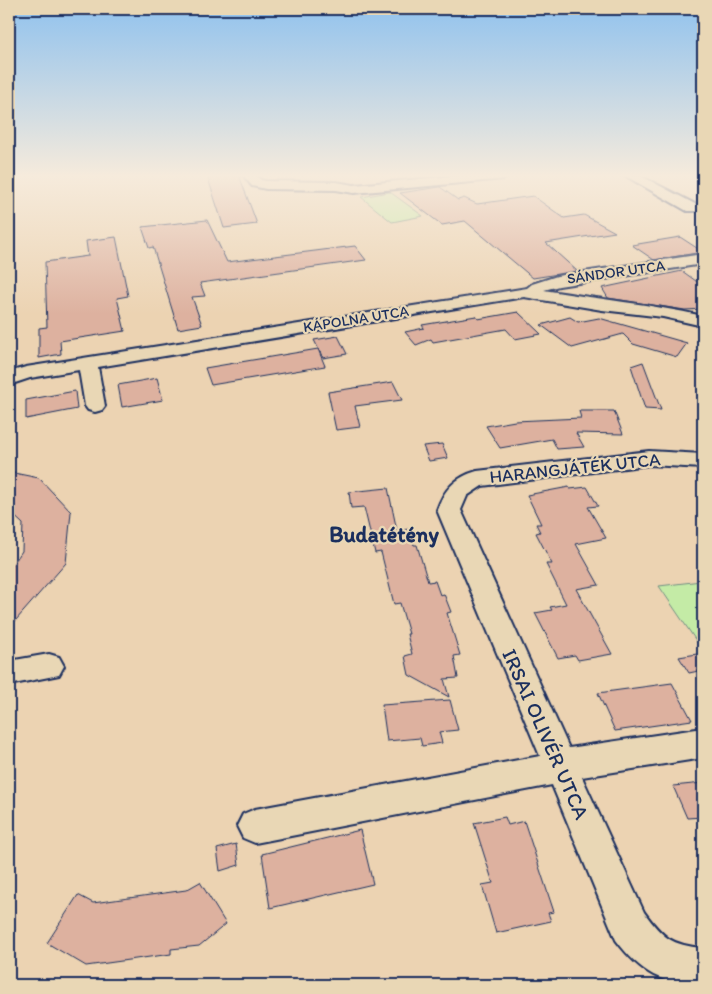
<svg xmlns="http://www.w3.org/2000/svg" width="712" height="994" viewBox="0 0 712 994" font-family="Itim,sans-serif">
  <rect width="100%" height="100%" fill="#ecd3b2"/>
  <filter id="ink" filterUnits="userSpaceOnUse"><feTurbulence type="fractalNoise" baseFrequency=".02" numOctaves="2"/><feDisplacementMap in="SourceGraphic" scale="10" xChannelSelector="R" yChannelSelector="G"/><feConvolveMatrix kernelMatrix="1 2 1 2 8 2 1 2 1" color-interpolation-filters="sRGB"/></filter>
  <g filter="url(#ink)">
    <g fill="#c4eba6" stroke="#708d82">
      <path d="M 390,192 L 423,216 L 392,222 L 361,197 Z"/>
      <path d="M 701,581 L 703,585 L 703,651 L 659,586 Z"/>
    </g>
    <g fill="#ddb19f" stroke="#1b2f5e">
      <path d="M 207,175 L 239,175 L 257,224 L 224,228 Z"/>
      <path d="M 440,187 L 458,200 L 464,198 L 477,204 L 533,196 L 564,218 L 584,215 L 615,232 L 546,243 L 577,271 L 533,278 L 465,221 L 442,225 L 400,193 Z"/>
      <path d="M 207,220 L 227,262 L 355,246 L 366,260 L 200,283 L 205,296 L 192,297 L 202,325 L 178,329 L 153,247 L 149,248 L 142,227 Z"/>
      <path d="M 116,237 L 128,296 L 117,298 L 125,331 L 60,341 L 61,354 L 39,358 L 39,328 L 47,327 L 45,262 L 88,256 L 86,241 Z"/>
      <path d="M 680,237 L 703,252 L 654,260 L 632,245 Z"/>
      <path d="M 682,271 L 703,286 L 703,309 L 685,310 L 608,298 L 602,288 Z"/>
      <path d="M 518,312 L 541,334 L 515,339 L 506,329 L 433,342 L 431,339 L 416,345 L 405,332 L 424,328 L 422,325 L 476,316 L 478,319 Z"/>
      <path d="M 570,317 L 578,322 L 599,318 L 687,343 L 677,357 L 633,344 L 623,334 L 572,348 L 541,325 Z"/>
      <path d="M 338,336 L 347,354 L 323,358 L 314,340 Z"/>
      <path d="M 318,349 L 325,366 L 211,385 L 205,368 Z"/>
      <path d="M 643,362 L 661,410 L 645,409 L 631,366 Z"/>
      <path d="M 157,378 L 163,400 L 122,407 L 118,385 Z"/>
      <path d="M 393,382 L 402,400 L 355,406 L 360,427 L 336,430 L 328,392 Z"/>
      <path d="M 75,391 L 77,409 L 26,419 L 26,400 Z"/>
      <path d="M 579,411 L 614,411 L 623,434 L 576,433 L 584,447 L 557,449 L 552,439 L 500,448 L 486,426 L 515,421 L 581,418 Z"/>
      <path d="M 442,444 L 448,458 L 429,461 L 423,446 Z"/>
      <path d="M 9,472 L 39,478 L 71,512 L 66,563 L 9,628 L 9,570 L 22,551 L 23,524 L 9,511 Z"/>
      <path d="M 569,487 L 570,489 L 587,487 L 598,506 L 588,507 L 606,538 L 576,544 L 599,585 L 576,589 L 612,654 L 578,660 L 575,655 L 558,658 L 535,613 L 552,610 L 550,607 L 566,604 L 546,564 L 552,564 L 536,533 L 540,532 L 536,524 L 541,524 L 527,495 Z"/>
      <path d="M 388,488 L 397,531 L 409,529 L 414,545 L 417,545 L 428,582 L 435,581 L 440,595 L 444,594 L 451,612 L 447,613 L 460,655 L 454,656 L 458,678 L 444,679 L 449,697 L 409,675 L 405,656 L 412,654 L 407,634 L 409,634 L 400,603 L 394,604 L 381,552 L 375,553 L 364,507 L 351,508 L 349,492 Z"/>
      <path d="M 703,653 L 703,670 L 689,673 L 679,657 Z"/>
      <path d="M 672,683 L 692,720 L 615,731 L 598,693 Z"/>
      <path d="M 450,700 L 458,730 L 439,732 L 442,743 L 422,746 L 420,738 L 387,741 L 382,705 Z"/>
      <path d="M 703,783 L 703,817 L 687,818 L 673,786 Z"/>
      <path d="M 505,817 L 508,825 L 524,821 L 554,912 L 548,913 L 551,921 L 496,933 L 482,885 L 493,883 L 474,823 Z"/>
      <path d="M 360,830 L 373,884 L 270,908 L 262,854 Z"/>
      <path d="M 236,844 L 239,865 L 220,871 L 217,849 Z"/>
      <path d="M 200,882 L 226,924 L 199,946 L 171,949 L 171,954 L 86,966 L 47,943 L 78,895 L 93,903 L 186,890 Z"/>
    </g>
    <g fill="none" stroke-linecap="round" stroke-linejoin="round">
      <defs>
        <g id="minor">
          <path d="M 243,175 L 256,175 L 261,180 L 266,181 L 336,182 L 354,185 L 464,175 L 510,175 L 504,179 L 354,193 L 336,190 L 266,189 L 252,186 Z"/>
          <path d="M 624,175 L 639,175 L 697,205 L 699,208 L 697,211 L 687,211 Z"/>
          <path d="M 703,254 L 703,264 L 559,286 L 544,290 C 597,299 651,304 703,316 L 703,326 L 663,317 L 602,310 L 524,297 L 98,367 L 105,406 L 102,410 L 95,412 L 88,410 L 85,406 L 79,370 L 30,378 L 9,385 L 9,372 L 26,367 L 527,288 L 532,284 L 557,276 Z"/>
          <path d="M 649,451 L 703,454 L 703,468 L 649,465 L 482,486 L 467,496 L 461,510 L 569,748 L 703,728 L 703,758 L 582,777 L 644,912 C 663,938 671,945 703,948 L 703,985 C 662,985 641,973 616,940 L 552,785 L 255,843 L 243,838 L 237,826 L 243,814 L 255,809 L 540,756 L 437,510 C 444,489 456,477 477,471 Z"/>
          <path d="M 49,654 L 59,657 L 64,666 L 59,675 L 9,685 L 9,661 Z"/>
        </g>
      </defs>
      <use href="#minor" stroke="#1b2f5e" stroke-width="4"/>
      <use href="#minor" fill="#e9d7b5" fill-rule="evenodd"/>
    </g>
  </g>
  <linearGradient id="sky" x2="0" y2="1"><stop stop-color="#90c2ee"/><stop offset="0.56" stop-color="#f6ebdc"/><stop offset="1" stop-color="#f6ebdc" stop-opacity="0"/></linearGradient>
  <rect width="712" height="314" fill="url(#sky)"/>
  <g text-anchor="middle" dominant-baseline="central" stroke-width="4.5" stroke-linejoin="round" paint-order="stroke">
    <g font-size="15" fill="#1b2f5e" stroke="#e9d7b5">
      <text transform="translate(616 272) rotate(-8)">SÁNDOR UTCA</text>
      <text transform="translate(356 319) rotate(-9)">KÁPOLNA UTCA</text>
    </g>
    <g font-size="18" fill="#1b2f5e" stroke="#e9d7b5">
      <text transform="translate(575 468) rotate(-6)">HARANGJÁTÉK UTCA</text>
    </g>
    <g font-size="21" fill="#1b2f5e" stroke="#e9d7b5">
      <text transform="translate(546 734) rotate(66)">IRSAI OLIVÉR UTCA</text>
    </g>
    <g font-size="22" font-weight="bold" fill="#1b2f5e" stroke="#e9d7b5">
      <text x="384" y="534">Budatétény</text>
    </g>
  </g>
  <rect width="712" height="994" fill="none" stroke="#e9d7b5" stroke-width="30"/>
  <rect x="15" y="15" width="682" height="964" fill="none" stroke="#1b2f5e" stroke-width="2" filter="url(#ink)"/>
</svg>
